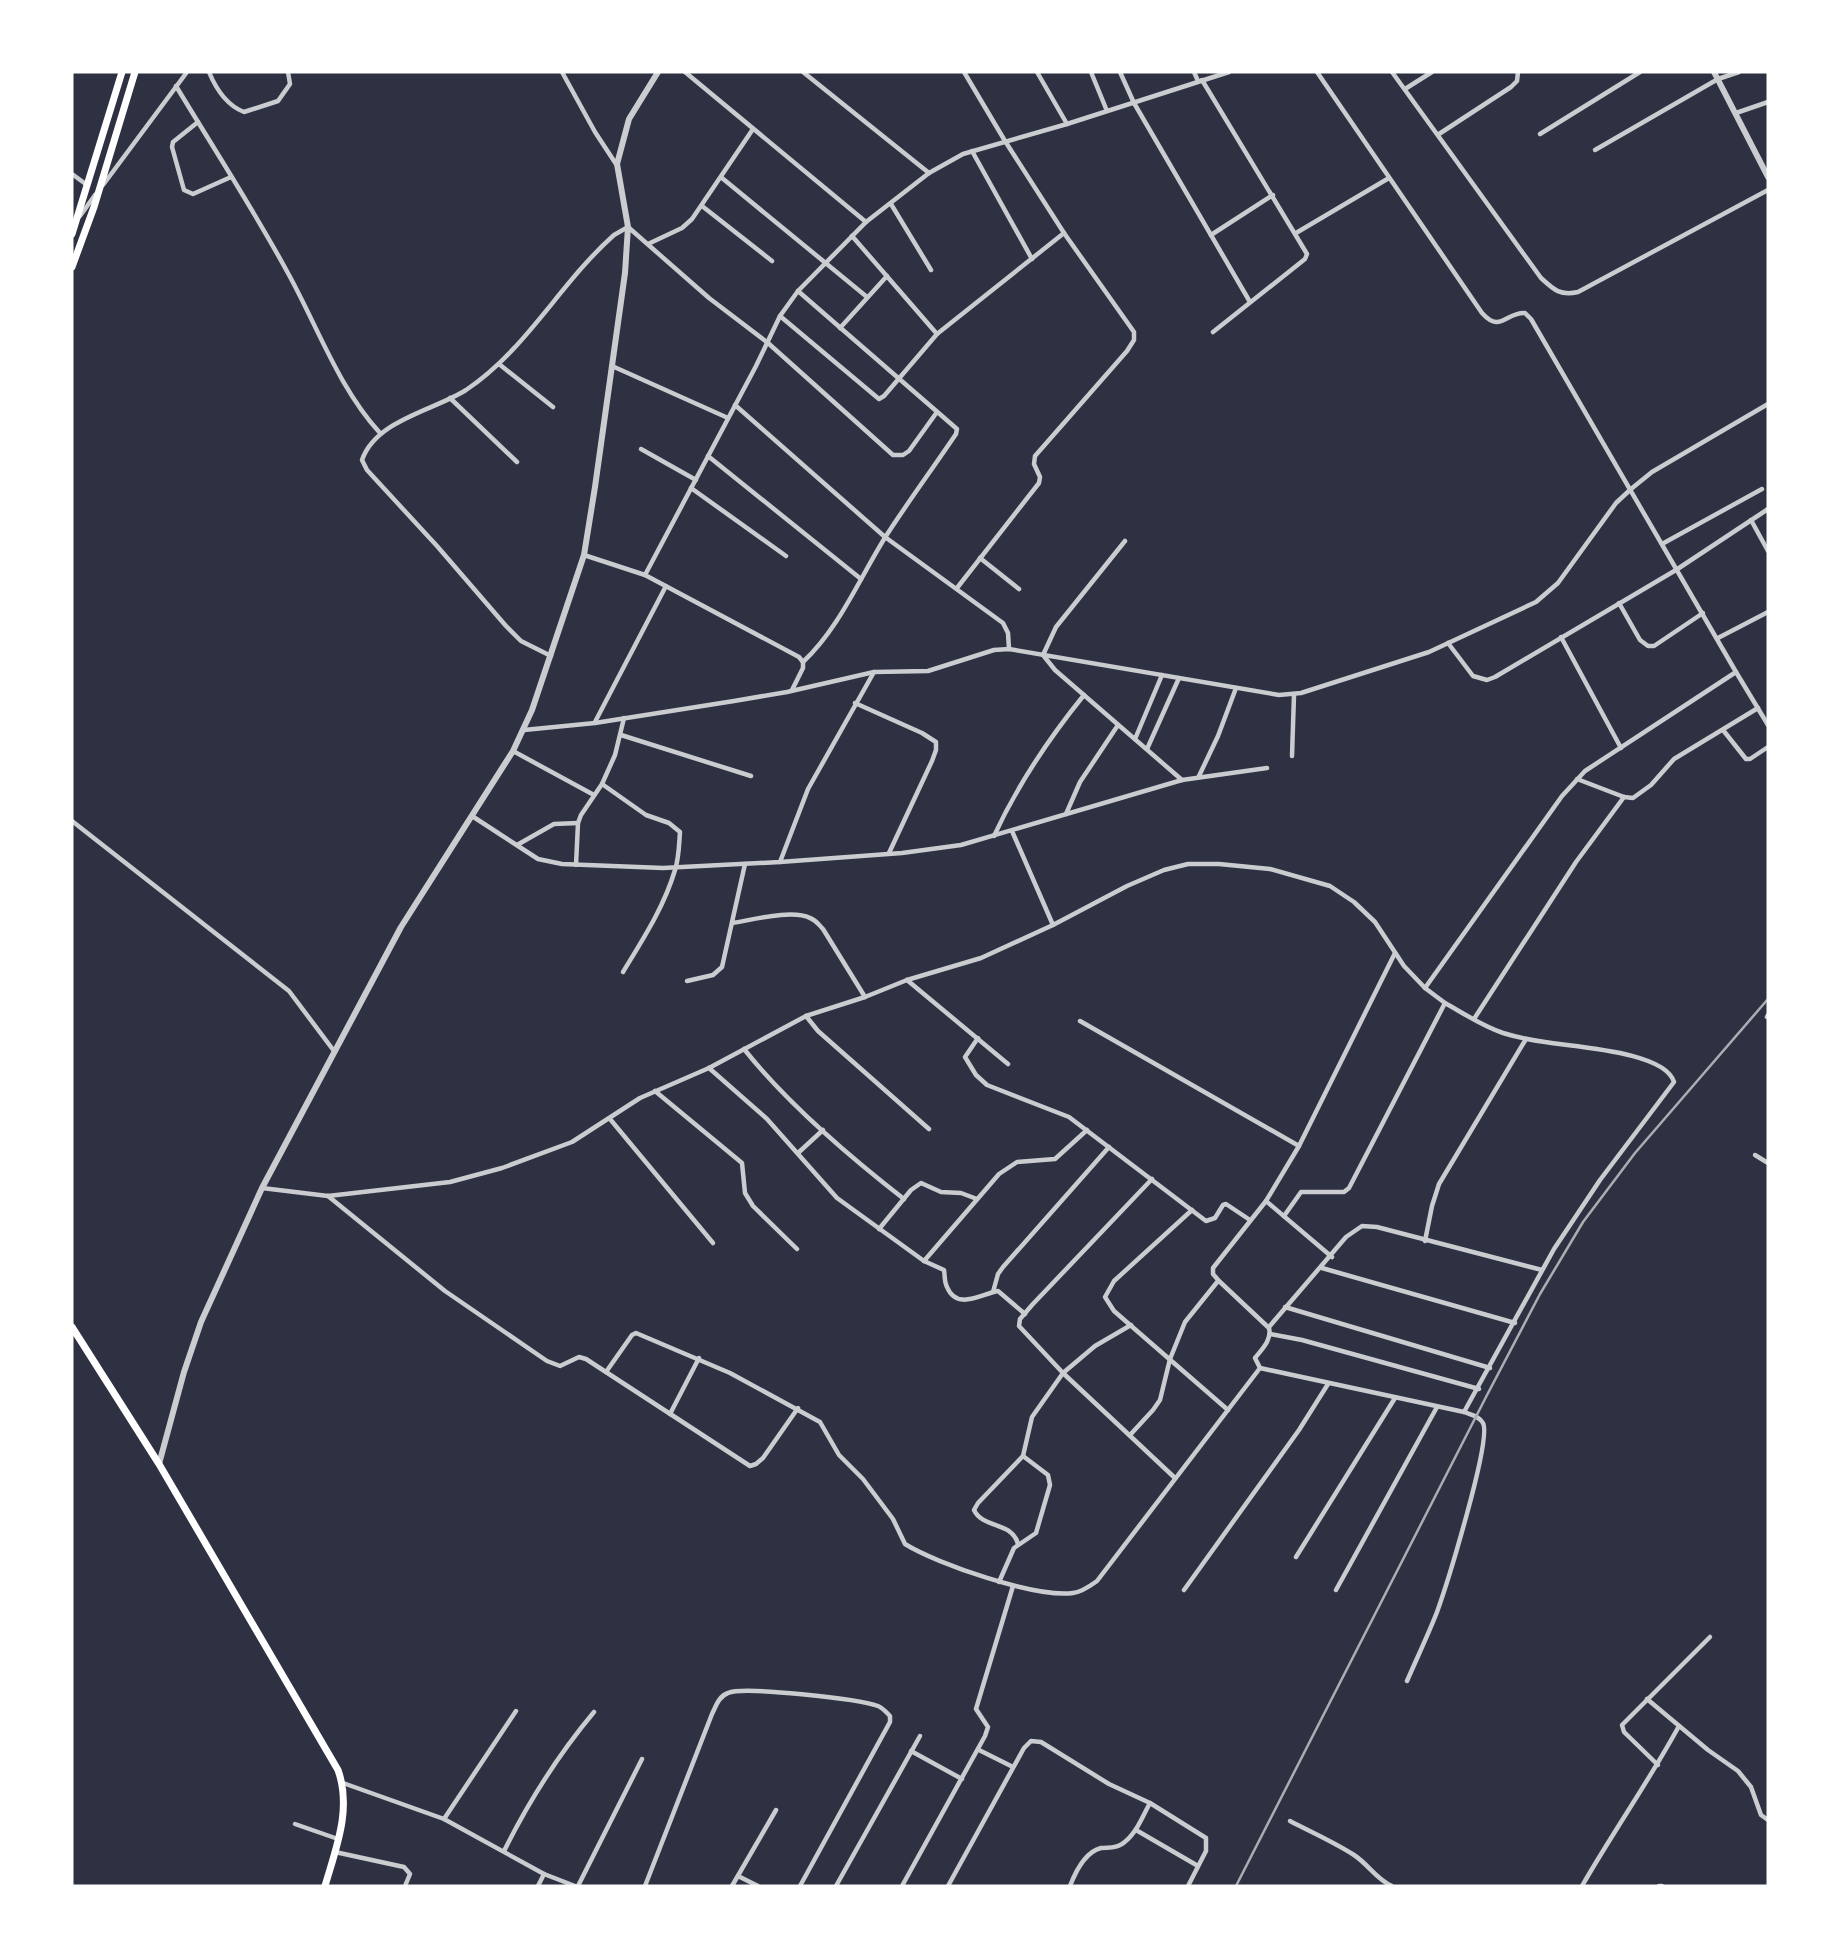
<svg xmlns="http://www.w3.org/2000/svg" width="1840" height="1958" viewBox="0 0 1840 1958" font-family="'Public Sans',sans-serif">
  <rect width="100%" height="100%" fill="#2d3142"/>
  <g fill="none" stroke-linecap="round" stroke-linejoin="round">
    <g stroke="#caccd0" stroke-width="4.5">
      <path d="M 209,72 C 216,89 226,105 244,112 L 278,101 L 290,84 L 288,72"/>
      <path d="M 562,72 L 595,132 L 616,164"/>
      <path d="M 685,72 L 866,222"/>
      <path d="M 803,72 L 929,173"/>
      <path d="M 1037,72 L 1067,124"/>
      <path d="M 1091,72 L 1107,111"/>
      <path d="M 1120,72 L 1134,103 L 1250,302"/>
      <path d="M 1194,72 L 1198,81"/>
      <path d="M 1392,72 L 1541,278 C 1554,290 1560,296 1578,292 L 1768,190"/>
      <path d="M 1202,80 L 1307,254 L 1305,259 L 1213,332"/>
      <path d="M 176,86 C 214,149 254,210 289,275 C 318,328 339,388 380,433"/>
      <path d="M 1405,89 L 1432,72"/>
      <path d="M 1736,113 L 1768,102"/>
      <path d="M 198,122 L 173,142 L 172,147 L 184,190 L 193,194 L 231,177"/>
      <path d="M 1439,134 L 1511,87 L 1517,81 L 1518,72"/>
      <path d="M 1540,134 L 1640,72"/>
      <path d="M 1595,150 L 1718,79 L 1739,72"/>
      <path d="M 972,151 L 1032,259"/>
      <path d="M 72,174 L 87,185"/>
      <path d="M 722,178 L 867,297"/>
      <path d="M 103,185 L 187,72"/>
      <path d="M 891,204 L 931,270"/>
      <path d="M 702,206 L 772,261"/>
      <path d="M 80,216 L 95,195"/>
      <path d="M 1296,233 L 1389,178"/>
      <path d="M 1211,235 L 1273,195"/>
      <path d="M 852,236 L 937,334"/>
      <path d="M 648,244 L 682,228 L 692,219 L 753,129"/>
      <path d="M 798,291 L 957,429 L 956,434 C 933,468 908,502 886,536 C 859,579 840,627 803,662"/>
      <path d="M 780,316 L 879,399 L 884,396 L 937,334 L 1064,233"/>
      <path d="M 840,328 L 887,276"/>
      <path d="M 499,364 L 553,407"/>
      <path d="M 612,366 L 728,418"/>
      <path d="M 450,398 L 517,462"/>
      <path d="M 735,405 L 885,537 L 1003,623 L 1008,633 L 1009,649"/>
      <path d="M 641,449 L 696,480"/>
      <path d="M 708,456 L 861,579"/>
      <path d="M 691,488 L 786,556"/>
      <path d="M 1751,520 L 1768,551"/>
      <path d="M 1125,541 L 1056,627 L 1043,655 L 1055,670 L 1182,780"/>
      <path d="M 1662,544 L 1762,489"/>
      <path d="M 584,555 L 645,575 L 799,657 L 803,662 L 803,668 L 792,690"/>
      <path d="M 980,558 L 1019,589"/>
      <path d="M 645,575 L 756,366 L 780,316 L 798,291 L 866,222 L 929,173 L 963,154 L 1067,124 L 1229,72"/>
      <path d="M 957,588 L 1039,483 L 1040,477 L 1034,464 L 1035,456 L 1127,351 L 1134,340 L 1134,332 L 1064,233 L 1005,141 L 964,72"/>
      <path d="M 1619,603 L 1640,640 L 1648,646 L 1654,646 L 1703,613"/>
      <path d="M 1561,637 L 1621,748"/>
      <path d="M 1718,638 L 1768,612"/>
      <path d="M 1448,643 L 1473,676 L 1487,680 L 1495,677 L 1676,570 L 1768,509"/>
      <path d="M 551,656 L 521,641 L 506,626 L 437,546 L 367,470 L 362,460 C 376,420 433,411 466,390 C 527,349 560,283 614,235 L 628,227 L 709,298 L 768,343 L 893,455 L 903,455 L 909,451 L 937,412"/>
      <path d="M 1736,672 L 1768,725"/>
      <path d="M 855,703 L 922,733 L 936,742 L 936,750 L 932,761 L 889,853"/>
      <path d="M 595,722 L 666,586"/>
      <path d="M 524,730 L 595,723 L 734,701 L 787,692 L 874,672 L 928,671 L 994,650 L 1009,649 L 1279,695 L 1301,693 L 1429,652 L 1536,602 L 1558,583 L 1616,503 L 1631,489 L 1652,472 L 1768,404"/>
      <path d="M 1723,730 L 1746,759 L 1750,759 L 1768,747"/>
      <path d="M 621,735 L 751,776"/>
      <path d="M 1135,739 L 1162,675"/>
      <path d="M 1147,749 L 1179,678"/>
      <path d="M 513,751 L 594,795"/>
      <path d="M 1292,756 L 1294,695"/>
      <path d="M 1199,776 L 1218,736 L 1236,688"/>
      <path d="M 1577,779 L 1624,797 L 1633,798 L 1651,785 L 1674,759 L 1758,708"/>
      <path d="M 602,784 L 646,815 L 669,823 L 680,832 C 679,845 679,858 675,870 C 664,907 643,939 623,972"/>
      <path d="M 1066,814 L 1080,782 L 1118,725"/>
      <path d="M 472,816 L 538,859 L 562,864 L 663,868 L 780,862 L 902,853 L 961,845 L 1182,780 L 1267,768"/>
      <path d="M 72,821 L 289,991 L 334,1051"/>
      <path d="M 1012,831 L 1053,925"/>
      <path d="M 994,836 C 1017,786 1050,737 1084,695"/>
      <path d="M 517,845 L 554,824 L 578,823"/>
      <path d="M 780,862 L 808,789 L 874,672"/>
      <path d="M 576,865 L 578,823 L 581,815 L 602,784 L 615,755 L 624,718"/>
      <path d="M 732,923 C 752,920 792,909 810,918 C 816,920 819,925 823,929 L 865,997"/>
      <path d="M 907,980 L 1008,1064"/>
      <path d="M 687,981 L 713,975 L 722,967 L 745,864"/>
      <path d="M 1445,1003 C 1463,1013 1482,1026 1503,1033 C 1516,1037 1530,1040 1545,1042 C 1572,1047 1665,1051 1674,1082 L 1600,1180 L 1554,1249 L 1464,1412"/>
      <path d="M 806,1016 L 818,1031 L 929,1129"/>
      <path d="M 1767,1017 L 1768,1015"/>
      <path d="M 1474,1019 L 1576,862 L 1624,797"/>
      <path d="M 1080,1021 L 1299,1146"/>
      <path d="M 978,1038 L 965,1057 L 976,1075 L 987,1085 L 1069,1117 L 1206,1221 L 1215,1218 L 1223,1205 L 1226,1204 L 1250,1220"/>
      <path d="M 744,1049 C 787,1103 850,1157 904,1199"/>
      <path d="M 709,1068 L 767,1119 L 837,1198 L 924,1261 L 944,1270 C 945,1275 944,1281 947,1287 C 957,1311 981,1294 998,1291 L 1025,1314"/>
      <path d="M 655,1091 L 742,1163 L 745,1193 L 753,1206 L 797,1249"/>
      <path d="M 610,1119 L 713,1243"/>
      <path d="M 798,1153 L 823,1130"/>
      <path d="M 1755,1155 L 1768,1163"/>
      <path d="M 1152,1179 L 1032,1305 L 1020,1319 L 1019,1326 L 1063,1373 L 1175,1478"/>
      <path d="M 262,1188 L 328,1196 L 450,1182 L 502,1168 L 572,1142 L 640,1098 L 709,1068 L 806,1016 L 865,997 L 907,980 L 981,958 L 1053,925 L 1127,886 L 1164,870 L 1188,864 L 1219,864 L 1270,869 L 1330,886 L 1354,902 L 1375,922 L 1404,966 L 1425,988"/>
      <path d="M 328,1196 L 445,1291 L 547,1361 L 560,1366 L 579,1357 L 586,1359 L 750,1466 L 756,1464 L 763,1458 L 798,1408"/>
      <path d="M 1266,1201 L 1213,1268 L 1213,1274 L 1219,1281 L 1269,1328 C 1272,1340 1262,1349 1255,1358 L 1260,1368 L 1464,1412 C 1471,1415 1479,1416 1483,1423 C 1492,1440 1446,1587 1437,1612 C 1428,1635 1417,1658 1407,1681"/>
      <path d="M 1192,1210 L 1114,1281 L 1105,1297 L 1114,1311 L 1228,1410"/>
      <path d="M 1284,1216 L 1301,1192 L 1344,1192 L 1349,1188 L 1445,1003 L 1425,988 L 1562,796 L 1585,771 L 1736,672 L 1531,319 L 1525,313 C 1505,312 1501,334 1482,313 L 1317,72"/>
      <path d="M 879,1229 L 911,1190 L 921,1183 L 941,1192 L 961,1193 L 977,1199"/>
      <path d="M 1425,1241 L 1432,1206 L 1439,1184 L 1526,1039"/>
      <path d="M 1332,1257 L 1266,1201 L 1299,1146 L 1395,953"/>
      <path d="M 924,1261 L 999,1174 L 1017,1162 L 1055,1159 L 1087,1130"/>
      <path d="M 1322,1268 L 1515,1323"/>
      <path d="M 993,1292 L 998,1274 L 1003,1267 L 1109,1147"/>
      <path d="M 1285,1307 L 1490,1368"/>
      <path d="M 1269,1327 L 1346,1237 L 1362,1226 L 1377,1227 L 1542,1270"/>
      <path d="M 1270,1334 L 1302,1340 L 1479,1389"/>
      <path d="M 606,1372 L 632,1335 L 636,1333 L 730,1373 L 820,1422 L 839,1455 L 863,1479 L 893,1519 L 905,1544 C 937,1564 1036,1598 1073,1593 C 1082,1592 1090,1586 1097,1581 L 1260,1368"/>
      <path d="M 670,1414 L 699,1358"/>
      <path d="M 1130,1435 L 1153,1410 L 1160,1400 L 1170,1359 L 1185,1322 L 1218,1281"/>
      <path d="M 1018,1544 C 1012,1521 983,1529 974,1510 L 978,1503 L 1023,1456 L 1032,1417 L 1063,1373 L 1095,1346 L 1131,1325"/>
      <path d="M 1296,1557 L 1395,1398"/>
      <path d="M 999,1582 L 1014,1548 L 1036,1533 L 1050,1485 L 1048,1475 L 1023,1456"/>
      <path d="M 1184,1590 L 1299,1430 L 1328,1384"/>
      <path d="M 1336,1590 L 1437,1407"/>
      <path d="M 1647,1699 L 1708,1750 L 1738,1771 L 1751,1787 L 1761,1815 L 1768,1820"/>
      <path d="M 979,1750 L 1013,1767"/>
      <path d="M 911,1751 L 962,1779"/>
      <path d="M 1658,1765 L 1624,1732 L 1622,1725 L 1710,1637"/>
      <path d="M 343,1783 L 444,1819 L 544,1874 L 575,1886"/>
      <path d="M 1150,1803 L 1206,1838 L 1206,1851 L 1188,1886"/>
      <path d="M 444,1819 L 516,1711"/>
      <path d="M 1290,1821 C 1311,1832 1334,1842 1354,1855 C 1368,1864 1377,1880 1392,1886"/>
      <path d="M 295,1824 L 338,1839"/>
      <path d="M 1136,1830 L 1198,1866"/>
      <path d="M 504,1851 C 529,1801 558,1755 594,1712"/>
      <path d="M 335,1852 L 404,1867 L 410,1874 L 405,1886"/>
      <path d="M 738,1876 L 758,1886"/>
      <path d="M 538,1886 L 544,1874"/>
      <path d="M 578,1886 L 642,1759"/>
      <path d="M 645,1886 L 712,1714 C 716,1706 719,1696 728,1693 C 744,1686 859,1699 878,1706 C 883,1708 886,1712 890,1716 L 890,1722 L 800,1886"/>
      <path d="M 732,1886 L 776,1810"/>
      <path d="M 836,1886 L 920,1736"/>
      <path d="M 902,1886 L 985,1736 L 988,1727 L 976,1709 L 1013,1586"/>
      <path d="M 948,1886 L 1024,1748 L 1031,1741 L 1041,1742 L 1109,1784 L 1150,1803 C 1142,1817 1136,1835 1122,1844 C 1115,1849 1108,1847 1101,1848 C 1085,1852 1075,1873 1070,1886"/>
      <path d="M 1582,1886 C 1613,1832 1649,1781 1679,1726"/>
      <path d="M 1659,1886 L 1662,1886"/>
    </g>
    <g stroke="#caccd0" stroke-width="6">
      <path d="M 1714,72 L 1768,177"/>
      <path d="M 159,1464 L 184,1372 L 201,1322 L 262,1188 L 401,927 L 513,751 L 532,710 L 584,555 L 595,487 L 625,273 L 628,227 L 617,164 L 629,119 L 658,72"/>
    </g>
    <g stroke="#fff" stroke-width="7">
      <path d="M 72,234 L 122,72"/>
      <path d="M 72,267 L 94,207 L 135,72"/>
      <path d="M 72,1327 L 159,1464 L 338,1770 C 352,1809 336,1848 325,1886"/>
    </g>
    <path stroke="#abadb3" stroke-width="2.5" d="M 1236,1886 L 1486,1397 L 1540,1294 L 1583,1222 L 1635,1153 L 1768,999"/>
  </g>
  <rect width="1840" height="1958" fill="none" stroke="#ffffff" stroke-width="147"/>
</svg>
